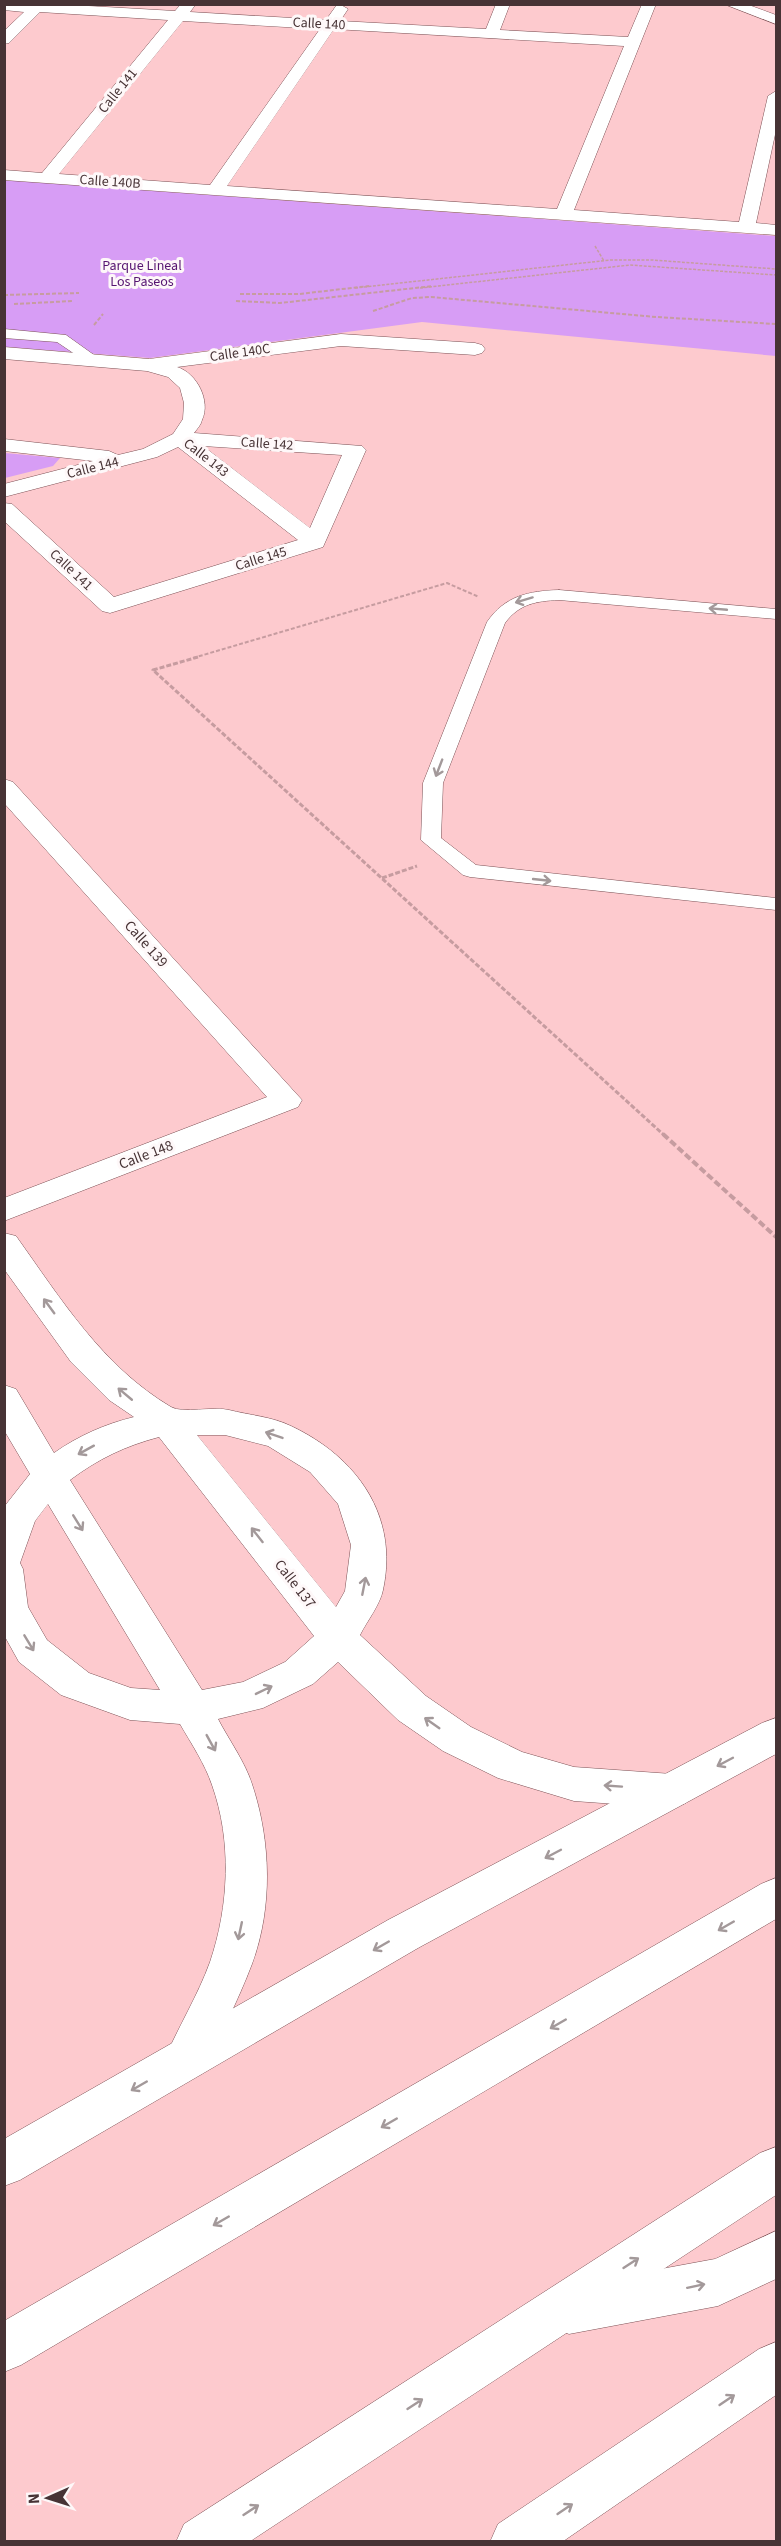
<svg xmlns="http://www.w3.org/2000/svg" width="781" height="2546" viewBox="0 0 781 2546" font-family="'Source Sans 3',sans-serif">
  <rect width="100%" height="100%" fill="#fdcace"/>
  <g fill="#d79df5">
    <path d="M 4,180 L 776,236 L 776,356 L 422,322 L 150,358 L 5,347 Z"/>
    <path d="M 4,453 L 5,453 L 60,458 L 53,466 L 5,478 Z"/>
  </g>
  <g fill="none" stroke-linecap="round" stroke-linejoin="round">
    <defs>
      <g id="service">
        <path d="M 4,329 L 66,335 L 101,360 L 98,363 L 88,363 L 57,342 L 4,338 Z"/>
        <path d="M 559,590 L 776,609 L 776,619 L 559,600 C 536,601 519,604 505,623 L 443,783 L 441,838 L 476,865 L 776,898 L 776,910 L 470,877 L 463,875 L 421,840 L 423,783 L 487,622 C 505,596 528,591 559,590 Z"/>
      </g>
      <g id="minor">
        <path d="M 4,4 L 54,4 L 175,11 L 181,4 L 196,4 L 190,12 L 326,20 L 336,6 L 341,5 L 348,9 L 340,21 L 486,29 L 496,4 L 510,4 L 500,30 L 628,37 L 642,4 L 656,4 L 574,210 L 739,222 L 768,96 L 776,91 L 776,130 L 756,223 L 776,225 L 776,235 L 4,180 L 4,170 L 42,173 L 168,20 L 40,12 L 9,43 L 4,44 L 4,31 L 24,12 L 4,10 ZM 183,21 L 320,29 L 210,185 L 59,174 ZM 334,29 L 624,46 L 557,209 L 227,186 Z"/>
        <path d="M 724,4 L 746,4 L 776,15 L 776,24 Z"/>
        <path d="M 341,334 L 475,343 L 482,345 L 485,349 L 482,353 L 475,355 L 341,346 L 177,367 C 197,373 211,401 202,420 C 201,425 197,429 194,433 L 362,446 L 366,450 L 323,547 L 110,613 L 102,611 L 4,521 L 4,503 L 12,504 L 114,597 L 298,540 L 178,447 L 157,457 L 4,497 L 4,484 L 93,461 L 4,451 L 4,439 L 109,451 L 118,455 L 143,449 L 173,434 L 183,419 L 184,403 L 180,388 L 168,377 L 147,371 L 4,359 L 4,347 L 149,359 ZM 203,446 L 342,455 L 310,528 Z"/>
        <path d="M 4,779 L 13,782 L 302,1100 L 298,1107 L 4,1221 L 4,1198 L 267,1097 L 4,803 Z"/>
        <path d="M 4,1233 L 16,1236 C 61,1299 102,1366 171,1407 C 183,1414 213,1406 229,1410 C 249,1415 273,1417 291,1426 C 357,1457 399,1516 383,1590 C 380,1605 367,1621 360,1635 L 426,1696 L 471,1727 L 522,1752 L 574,1767 L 672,1774 L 686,1779 L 692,1791 L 686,1803 L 672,1808 L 574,1801 L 498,1778 L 443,1751 L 398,1720 L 338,1662 L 313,1684 L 263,1708 L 218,1719 C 229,1740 245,1762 252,1784 C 271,1841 273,1907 252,1964 C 238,2001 219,2037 203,2073 L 187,2079 L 171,2073 L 165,2058 C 179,2026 198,1995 210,1962 C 229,1906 232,1841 212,1785 C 205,1764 191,1743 180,1724 L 130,1720 L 61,1695 L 19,1662 L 4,1635 L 4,1507 L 30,1474 L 4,1430 L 4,1385 L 16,1389 L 54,1453 C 78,1436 105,1424 134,1417 L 109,1400 L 71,1362 L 4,1269 ZM 197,1435 L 225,1435 L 268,1446 L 310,1472 L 338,1504 L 351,1545 L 345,1591 L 336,1607 ZM 159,1437 L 314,1636 L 285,1662 L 243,1682 L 202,1690 L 70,1480 C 98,1459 125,1446 159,1437 ZM 48,1504 L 160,1690 L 131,1688 L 89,1673 L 47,1640 L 28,1607 L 23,1569 L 20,1563 L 35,1521 Z"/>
        <path d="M 776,2231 L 776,2279 L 718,2306 L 569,2334 L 552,2327 L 545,2310 L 552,2293 L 569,2286 L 715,2259 Z"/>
      </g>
      <g id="secondary">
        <path d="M 776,1718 L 776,1754 L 418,1948 L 20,2180 L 4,2186 L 4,2139 L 388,1920 L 762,1723 Z"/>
        <path d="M 776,2342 L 776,2395 L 562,2542 L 490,2542 L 498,2524 L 759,2349 Z"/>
      </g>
      <g id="trunk">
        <path d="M 776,1878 L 776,1919 L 21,2365 L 4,2372 L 4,2321 L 761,1884 Z"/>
        <path d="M 776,2147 L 776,2195 L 249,2542 L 176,2542 L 184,2524 L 760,2153 Z"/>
      </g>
    </defs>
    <use href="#service" stroke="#7d5256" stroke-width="1"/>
    <use href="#minor" stroke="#7d5256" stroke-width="1"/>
    <use href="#secondary" stroke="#7d5256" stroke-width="1"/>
    <use href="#trunk" stroke="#7d5256" stroke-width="1"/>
    <g stroke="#c69ca0" stroke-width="1.5" stroke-dasharray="3 1.5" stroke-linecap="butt">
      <path d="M 595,246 L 604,261"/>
      <path d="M 355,288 L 610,260 L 652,260 L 776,269"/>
      <path d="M 420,288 L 630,265 L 776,275"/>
    </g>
    <g stroke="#c69ca0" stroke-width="2" stroke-dasharray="4 2" stroke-linecap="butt">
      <path d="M 240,294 L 299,294 L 369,286"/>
      <path d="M 4,295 L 79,293"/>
      <path d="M 236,301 L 280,303 L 433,286"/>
      <path d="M 14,304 L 73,301"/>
      <path d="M 373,311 L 412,298 L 431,297 L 656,317 L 776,324"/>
      <path d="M 94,325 L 103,314"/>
      <path d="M 193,658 L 447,583 L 479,597"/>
    </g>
    <g stroke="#c69ca0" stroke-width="3" stroke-dasharray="5 2" stroke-linecap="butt">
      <path d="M 198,657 L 153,670 L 665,1136"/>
      <path d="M 382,878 L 417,866"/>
    </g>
    <path stroke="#c69ca0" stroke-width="4" stroke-dasharray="7 3" stroke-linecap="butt" d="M 663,1134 L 776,1237"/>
    <use href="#service" fill="#fff" fill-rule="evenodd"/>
    <use href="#minor" fill="#fff" fill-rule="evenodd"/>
    <use href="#secondary" fill="#fff" fill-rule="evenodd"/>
    <use href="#trunk" fill="#fff" fill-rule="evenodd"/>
  </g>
  <defs><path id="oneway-shaft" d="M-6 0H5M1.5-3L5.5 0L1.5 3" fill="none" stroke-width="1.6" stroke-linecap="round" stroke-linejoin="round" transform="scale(1.5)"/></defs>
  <g stroke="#a3999a">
    <use href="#oneway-shaft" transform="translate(524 600) rotate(163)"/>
    <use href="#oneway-shaft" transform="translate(718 609) rotate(-175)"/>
    <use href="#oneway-shaft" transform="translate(439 768) rotate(111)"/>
    <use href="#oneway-shaft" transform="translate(542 880) rotate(6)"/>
    <use href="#oneway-shaft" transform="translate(49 1306) rotate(-126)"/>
    <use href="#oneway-shaft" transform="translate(125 1394) rotate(-140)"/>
    <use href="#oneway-shaft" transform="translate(274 1435) rotate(-161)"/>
    <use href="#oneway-shaft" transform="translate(86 1450) rotate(151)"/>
    <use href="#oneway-shaft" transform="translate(78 1523) rotate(58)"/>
    <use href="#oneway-shaft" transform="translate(257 1535) rotate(-128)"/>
    <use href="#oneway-shaft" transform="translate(364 1586) rotate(-79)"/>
    <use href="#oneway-shaft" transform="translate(29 1643) rotate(59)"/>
    <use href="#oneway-shaft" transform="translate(264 1690) rotate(-26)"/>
    <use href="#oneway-shaft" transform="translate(432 1723) rotate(-145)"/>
    <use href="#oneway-shaft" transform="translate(211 1743) rotate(61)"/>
    <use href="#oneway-shaft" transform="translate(725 1762) rotate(152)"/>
    <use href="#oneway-shaft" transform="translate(613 1786) rotate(-176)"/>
    <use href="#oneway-shaft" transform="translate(553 1854) rotate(152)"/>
    <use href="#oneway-shaft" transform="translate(726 1926) rotate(150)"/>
    <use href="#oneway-shaft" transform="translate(240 1931) rotate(102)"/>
    <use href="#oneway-shaft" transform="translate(381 1946) rotate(150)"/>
    <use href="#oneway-shaft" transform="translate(558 2024) rotate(150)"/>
    <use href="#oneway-shaft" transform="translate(139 2086) rotate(150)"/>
    <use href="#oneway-shaft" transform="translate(389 2123) rotate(150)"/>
    <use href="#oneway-shaft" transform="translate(221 2221) rotate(150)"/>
    <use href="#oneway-shaft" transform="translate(631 2263) rotate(-33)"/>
    <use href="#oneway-shaft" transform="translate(696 2286) rotate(-12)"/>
    <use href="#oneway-shaft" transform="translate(727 2400) rotate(-34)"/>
    <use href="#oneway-shaft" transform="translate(415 2404) rotate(-33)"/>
    <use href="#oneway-shaft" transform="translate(565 2509) rotate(-34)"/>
    <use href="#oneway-shaft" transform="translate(251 2510) rotate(-33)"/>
  </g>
  <g text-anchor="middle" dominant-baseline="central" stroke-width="6" stroke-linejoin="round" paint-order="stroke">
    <g font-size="14" fill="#473335" stroke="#fef8f9">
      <text transform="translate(319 24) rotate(3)">Calle 140</text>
      <text transform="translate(118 91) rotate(-51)">Calle 141</text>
      <text transform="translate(110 182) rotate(4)">Calle 140B</text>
      <text transform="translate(240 353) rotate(-8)">Calle 140C</text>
      <text transform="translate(267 444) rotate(4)">Calle 142</text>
      <text transform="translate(206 458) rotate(38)">Calle 143</text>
      <text transform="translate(93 468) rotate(-14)">Calle 144</text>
      <text transform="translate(261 559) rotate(-17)">Calle 145</text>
      <text transform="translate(71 570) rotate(43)">Calle 141</text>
    </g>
    <g font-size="14" fill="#561571" stroke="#fef8f9">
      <text x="142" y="266">Parque Lineal<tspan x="142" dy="16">Los Paseos</tspan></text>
    </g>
    <g font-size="15" fill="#473335" stroke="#fef8f9">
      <text transform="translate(146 944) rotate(48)">Calle 139</text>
      <text transform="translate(146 1155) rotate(-21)">Calle 148</text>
      <text transform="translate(295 1584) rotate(52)">Calle 137</text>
    </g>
  </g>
  <rect width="781" height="2546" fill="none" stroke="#473335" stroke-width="12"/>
  <g transform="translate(48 2498) rotate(267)" stroke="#fef8f9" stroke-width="4.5" paint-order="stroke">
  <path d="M0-4.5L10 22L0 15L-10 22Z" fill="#473335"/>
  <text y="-9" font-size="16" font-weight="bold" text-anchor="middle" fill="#473335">N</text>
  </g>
</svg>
